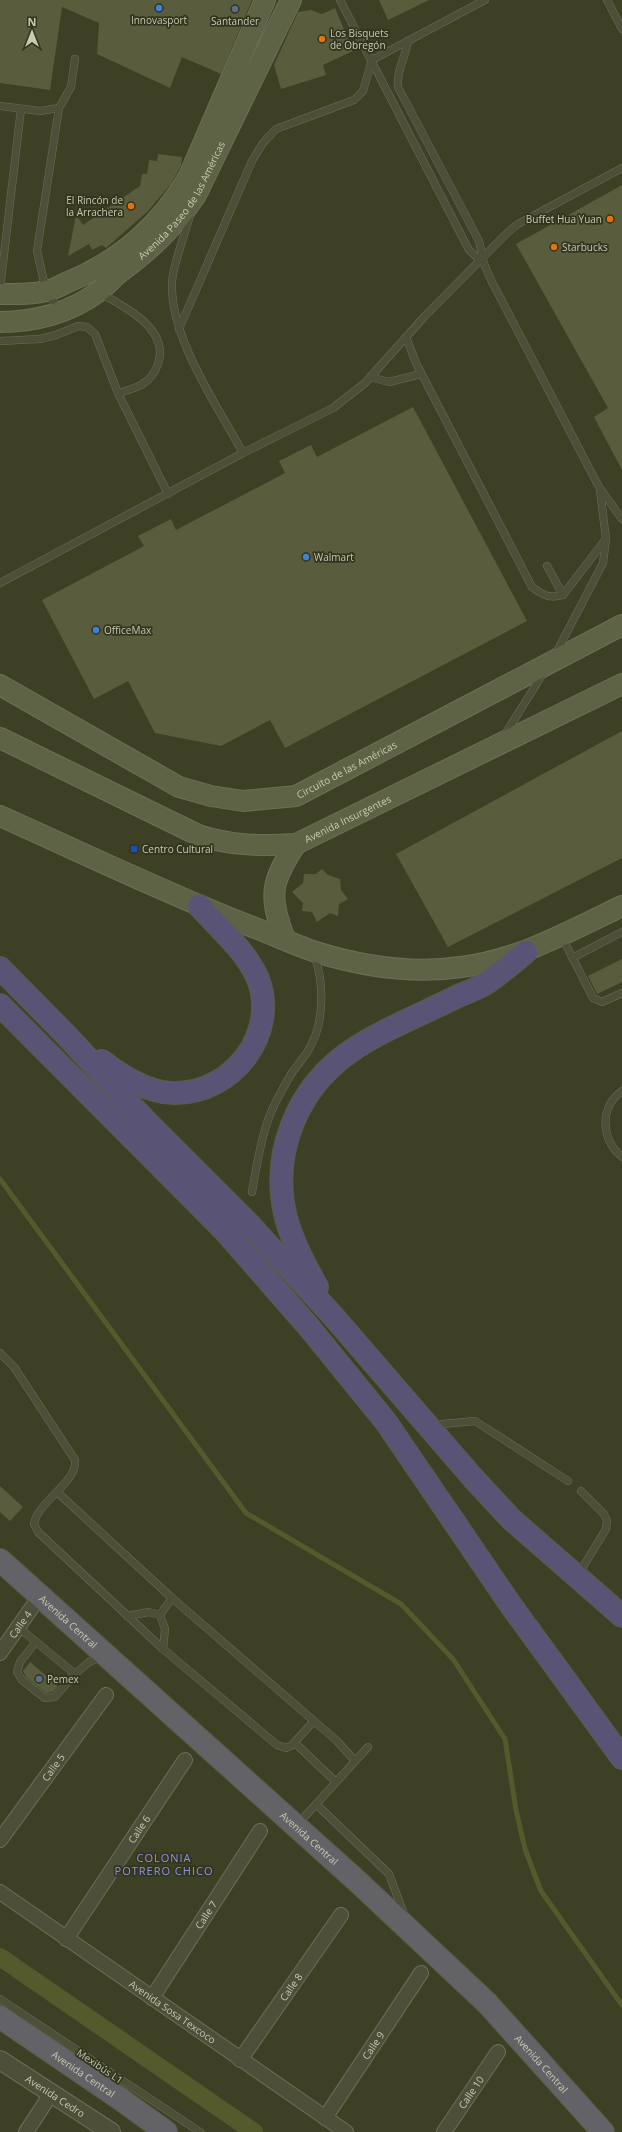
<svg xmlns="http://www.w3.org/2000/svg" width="622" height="2132" viewBox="0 0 622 2132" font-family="'Open Sans',sans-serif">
  <rect width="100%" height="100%" fill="#3d4024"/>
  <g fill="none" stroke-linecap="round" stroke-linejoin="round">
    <path stroke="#555a2c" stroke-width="5" d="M 0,1179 L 246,1513 L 401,1604 L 453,1659 L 505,1739 L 516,1810 L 525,1849 L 541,1891 L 622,2005"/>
    <path stroke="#555a2c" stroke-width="18" d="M 0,1957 L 254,2132"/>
  </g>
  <g fill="#595d3d">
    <path d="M 0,0 L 252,0 L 221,74 L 182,57 L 170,88 L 97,54 L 99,23 L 62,7 L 50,90 L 0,83 Z"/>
    <path d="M 379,0 L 429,0 L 388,20 Z"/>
    <path d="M 335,8 L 353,51 L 323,65 L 326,75 L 281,89 L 274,65 L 298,12 L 311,10 L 322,14 Z"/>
    <path d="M 158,154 L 182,157 L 181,166 L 170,185 L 147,212 L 106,248 L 102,245 L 92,250 L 89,244 L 68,256 L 76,215 L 83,225 L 140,186 L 142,174 L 147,174 L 149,160 L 157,161 Z"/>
    <path d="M 622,185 L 622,470 L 594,417 L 608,408 L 516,244 Z"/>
    <path d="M 413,407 L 527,621 L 285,748 L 270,720 L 221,746 L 155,733 L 128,681 L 94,699 L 42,600 L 144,546 L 138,536 L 171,519 L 176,530 L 285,473 L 279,461 L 311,445 L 317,457 Z"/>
    <path d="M 622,731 L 622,858 L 448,947 L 396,854 Z"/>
    <path d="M 322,869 L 328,875 L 340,879 L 341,890 L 348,899 L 339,904 L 338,916 L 330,913 L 317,922 L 312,912 L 302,911 L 303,903 L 292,892 L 303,883 L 304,874 L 316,874 Z"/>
    <path d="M 622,959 L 622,982 L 597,994 L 588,976 Z"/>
    <path d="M 0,1486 L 23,1507 L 10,1521 L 0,1512 Z"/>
    <path d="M 30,1662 L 58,1686 L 53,1692 L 46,1693 L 26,1677 L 23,1671 Z"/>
  </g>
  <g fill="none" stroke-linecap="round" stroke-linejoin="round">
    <defs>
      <g id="service">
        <path d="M 340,0 L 469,250 L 484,264"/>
        <path d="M 607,0 L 622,29"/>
        <path d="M 408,41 C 406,56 396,71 398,87 L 479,241 L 484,264 L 491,280 L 599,487 L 622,519"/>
        <path d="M 0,106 L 40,111 L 59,108 L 71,87 L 75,59"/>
        <path d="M 59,108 L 37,251 L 46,291 L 59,310"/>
        <path d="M 190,215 C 186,232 172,267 172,283 C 170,338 217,405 243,453"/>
        <path d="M 0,289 L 21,109"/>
        <path d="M 100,293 C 125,307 170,329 158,364 C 151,384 137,388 118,393"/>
        <path d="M 179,329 L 252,161 L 263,143 L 276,129 L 354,100 L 363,91 L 372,60 L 485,0"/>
        <path d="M 406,337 L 416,363 L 532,587 C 543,595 549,599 563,595 L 606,539"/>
        <path d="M 0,341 L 40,339 L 56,335 L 78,326 L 87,327 L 95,334 L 118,393 L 168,494"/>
        <path d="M 370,377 L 389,382 L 421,374"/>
        <path d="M 547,566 L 563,595"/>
        <path d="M 0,583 L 243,453 L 333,408 L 365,383 L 424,317 L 507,233 L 518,224 L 622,168"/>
        <path d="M 555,655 L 603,563 L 606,539 L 600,490"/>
        <path d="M 504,736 L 544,672"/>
        <path d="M 562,937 L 593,998 L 602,1002 L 622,993"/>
        <path d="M 572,958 L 622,932"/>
        <path d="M 622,1091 C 599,1107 601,1140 622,1157"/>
        <path d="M 252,1192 C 256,1168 260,1143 268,1120 C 273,1105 283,1088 291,1074 C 297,1065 304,1058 309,1049 C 325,1022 324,982 314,954"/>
        <path d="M 0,1353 L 14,1367 L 75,1460 C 78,1482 37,1502 34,1524 L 38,1532 L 163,1649 L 277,1745 L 286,1748 L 291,1746 L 313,1722"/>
        <path d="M 432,1425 L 475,1421 L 568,1481"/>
        <path d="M 57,1492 L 172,1598 L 337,1741 L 355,1761"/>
        <path d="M 578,1575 L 606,1529 L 607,1521 L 604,1514 L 581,1491"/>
        <path d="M 160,1615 L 172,1598"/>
        <path d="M 127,1616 L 149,1612 L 160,1615 L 165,1629 L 163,1649"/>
        <path d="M 18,1627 L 75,1674"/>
        <path d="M 35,1643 L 20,1662 L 17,1672 L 22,1680 L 45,1698 L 55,1697 L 75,1674 L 89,1662 L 102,1656"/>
        <path d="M 295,1743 L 336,1782"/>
        <path d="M 316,1804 L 389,1874 L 405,1917"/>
        <path d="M 297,1825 L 368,1747"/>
        <path d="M 0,1999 L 200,2132"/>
      </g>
      <g id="minor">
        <path id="s1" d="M 0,1653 L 40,1596"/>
        <path id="s2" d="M 0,1840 L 106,1695"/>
        <path id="s3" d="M 0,1892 L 346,2132"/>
        <path id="s4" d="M 66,1939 L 185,1760"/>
        <path id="s5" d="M 152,1998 L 260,1831"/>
        <path id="s6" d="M 240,2060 L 341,1915"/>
        <path id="s7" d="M 325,2118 L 421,1973"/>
        <path d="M 26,2132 L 51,2094"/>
        <path id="s8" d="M 444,2132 L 498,2052"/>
      </g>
      <g id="tertiary">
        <path id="s9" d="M 0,2060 L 111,2132"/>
      </g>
      <g id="secondary">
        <path d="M 0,294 C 15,294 31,295 46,291 C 53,290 61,285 68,282 C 120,261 162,224 189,176 L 265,0"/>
        <path id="s10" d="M 0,322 C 34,322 70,313 98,292 C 106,286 112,279 119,273 C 150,250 174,228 196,195 L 291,0"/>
        <path id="s11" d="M 0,685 L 179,787 L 211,796 L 243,801 L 296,796 L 622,625"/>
        <path id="s12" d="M 0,738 L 198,835 C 231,846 262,846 296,844 L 622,684"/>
        <path d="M 0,816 C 83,853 165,893 250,926 C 272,934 294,945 316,952 C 361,966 413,974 461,967 C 519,960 570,931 622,906"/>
        <path d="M 285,939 C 268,896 271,881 296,844"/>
      </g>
      <g id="trunk">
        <path id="s13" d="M 0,1560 L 357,1881 L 487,2003 L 603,2132"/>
        <path id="s14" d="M 0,2017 L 119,2098 L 166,2132"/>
      </g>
      <g id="motorway">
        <path d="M 0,968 L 66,1035 L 143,1118 L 248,1223 L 333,1316 L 473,1478 L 511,1519 L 622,1616"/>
        <path d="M 0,1005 L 225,1231 L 308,1326 L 386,1422 L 510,1604 L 622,1758"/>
        <path d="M 102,1061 C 122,1076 149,1094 176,1093 C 232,1093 279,1034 258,979 C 246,951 219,928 199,906"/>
        <path d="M 317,1287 C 305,1265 293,1243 286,1218 C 270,1154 297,1088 351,1051 C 383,1029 423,1014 458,996 C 468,992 479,988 488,982 C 501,973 514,962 526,952"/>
      </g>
    </defs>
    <use href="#service" stroke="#6d6f59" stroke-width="8"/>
    <use href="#minor" stroke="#6d6f59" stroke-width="16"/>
    <use href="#tertiary" stroke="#6d6f59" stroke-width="20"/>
    <use href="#secondary" stroke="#6d6f59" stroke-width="22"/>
    <use href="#trunk" stroke="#5a5c46" stroke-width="24"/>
    <use href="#motorway" stroke="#5a5c46" stroke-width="24"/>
    <use href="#service" stroke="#4d4f38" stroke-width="7"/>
    <use href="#minor" stroke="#4d4f38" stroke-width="14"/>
    <use href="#tertiary" stroke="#4d4f38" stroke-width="18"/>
    <use href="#secondary" stroke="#5e6346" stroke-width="20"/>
    <use href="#trunk" stroke="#636266" stroke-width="22"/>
    <use href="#motorway" stroke="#595476" stroke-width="22"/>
  </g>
  <g fill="#3f7fe0" stroke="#32341d" stroke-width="1.5">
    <circle cx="159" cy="8" r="4"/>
    <circle cx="306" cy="557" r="4"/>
    <circle cx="96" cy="630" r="4"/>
  </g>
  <g fill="#5c6f8a" stroke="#32341d" stroke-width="1.5">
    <circle cx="235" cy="9" r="4"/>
    <circle cx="39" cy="1679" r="4"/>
  </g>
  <g fill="#e8710a" stroke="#32341d" stroke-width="1.5">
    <circle cx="322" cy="39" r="4"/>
    <circle cx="131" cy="206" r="4"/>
    <circle cx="610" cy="219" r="4"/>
    <circle cx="554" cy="247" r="4"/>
  </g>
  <rect fill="#1a4fb4" stroke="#32341d" stroke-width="1.5" x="130" y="845" width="8" height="8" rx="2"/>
  <g text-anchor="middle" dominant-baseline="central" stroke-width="3.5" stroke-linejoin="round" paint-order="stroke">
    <g font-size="10" fill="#c7cab4" stroke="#32341d" text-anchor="start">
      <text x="159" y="20" text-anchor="middle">Innovasport</text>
      <text x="235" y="21" text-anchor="middle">Santander</text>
      <text x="330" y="33">Los Bisquets<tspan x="330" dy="12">de Obregón</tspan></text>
      <text x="123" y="200" text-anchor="end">El Rincón de<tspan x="123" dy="12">la Arrachera</tspan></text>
      <text x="602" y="219" text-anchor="end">Buffet Hua Yuan</text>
      <text x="562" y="247">Starbucks</text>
      <text x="314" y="557">Walmart</text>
      <text x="104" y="630">OfficeMax</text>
      <text x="142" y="849">Centro Cultural</text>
      <text x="47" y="1679">Pemex</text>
    </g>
    <g font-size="10" fill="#c7cab4" stroke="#32341d">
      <text stroke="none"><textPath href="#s10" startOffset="230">Avenida Paseo de las Américas</textPath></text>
      <text stroke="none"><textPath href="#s11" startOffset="382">Circuito de las Américas</textPath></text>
      <text stroke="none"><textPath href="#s12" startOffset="377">Avenida Insurgentes</textPath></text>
      <text stroke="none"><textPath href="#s13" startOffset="92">Avenida Central</textPath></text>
      <text stroke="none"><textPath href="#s1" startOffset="35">Calle 4</textPath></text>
      <text stroke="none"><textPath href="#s2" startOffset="90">Calle 5</textPath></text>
      <text stroke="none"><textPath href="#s4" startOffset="132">Calle 6</textPath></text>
      <text stroke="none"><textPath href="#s13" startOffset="416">Avenida Central</textPath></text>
      <text stroke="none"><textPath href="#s5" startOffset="99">Calle 7</textPath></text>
      <text stroke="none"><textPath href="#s6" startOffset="89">Calle 8</textPath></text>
      <text stroke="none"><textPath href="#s3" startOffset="210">Avenida Sosa Texcoco</textPath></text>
      <text stroke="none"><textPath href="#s7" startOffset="87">Calle 9</textPath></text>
      <text stroke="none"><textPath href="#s13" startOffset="740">Avenida Central</textPath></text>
      <text transform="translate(100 2066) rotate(34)">Mexibús L1</text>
      <text stroke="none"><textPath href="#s14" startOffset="101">Avenida Central</textPath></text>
      <text stroke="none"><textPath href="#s8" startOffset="48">Calle 10</textPath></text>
      <text stroke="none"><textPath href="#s9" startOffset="66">Avenida Cedro</textPath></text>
    </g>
    <g font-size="11" letter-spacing="1" fill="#9093e4" stroke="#32341d">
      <text x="164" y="1857">COLONIA<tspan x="164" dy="13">POTRERO CHICO</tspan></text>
    </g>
  </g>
  <g transform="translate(32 32)" stroke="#32341d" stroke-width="3" paint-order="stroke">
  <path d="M0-3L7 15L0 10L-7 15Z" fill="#c7cab4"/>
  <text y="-6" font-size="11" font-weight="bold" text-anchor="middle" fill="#c7cab4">N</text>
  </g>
</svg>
